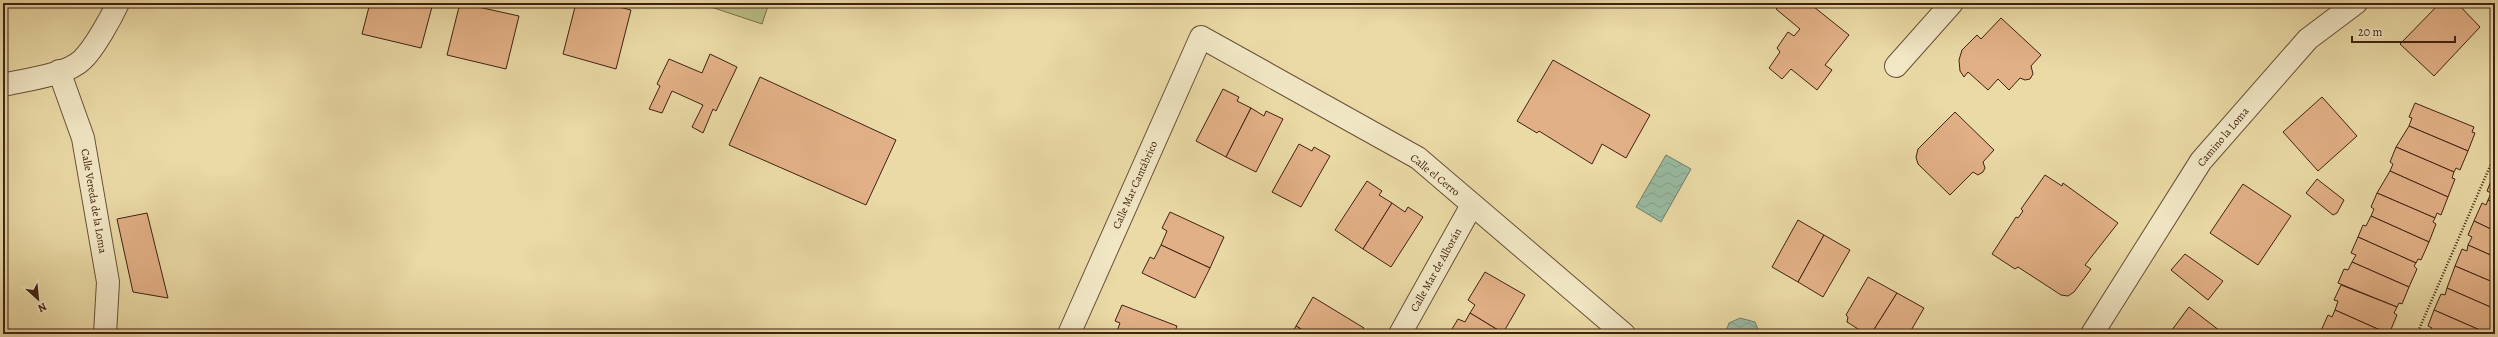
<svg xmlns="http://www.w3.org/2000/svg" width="2498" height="337" viewBox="0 0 2498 337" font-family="Alegreya,serif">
  <defs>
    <pattern id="water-waves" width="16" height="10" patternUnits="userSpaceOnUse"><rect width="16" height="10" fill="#99bba2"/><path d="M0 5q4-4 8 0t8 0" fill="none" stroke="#85a08a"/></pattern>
  </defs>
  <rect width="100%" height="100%" fill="#eadaa6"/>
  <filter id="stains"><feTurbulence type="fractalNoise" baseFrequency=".005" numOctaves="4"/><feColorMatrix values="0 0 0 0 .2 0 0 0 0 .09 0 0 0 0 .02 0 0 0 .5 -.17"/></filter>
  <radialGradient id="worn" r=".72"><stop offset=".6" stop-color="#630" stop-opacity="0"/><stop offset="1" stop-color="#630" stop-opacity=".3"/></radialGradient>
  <path fill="#babe84" stroke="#7d704b" d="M 699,3 L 769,3 L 762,24 Z"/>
  <g fill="url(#water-waves)" stroke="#757d68">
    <path d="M 1666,155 L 1691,169 L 1661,222 L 1636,207 Z"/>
    <path d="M 1740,318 L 1755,322 L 1760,334 L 1725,334 L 1729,323 Z"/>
  </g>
  <g fill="#e2b086" stroke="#402112">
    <path d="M 370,3 L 433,3 L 421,48 L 362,34 Z"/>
    <path d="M 460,3 L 519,16 L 506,69 L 447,55 Z"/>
    <path d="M 576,3 L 603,3 L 631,10 L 616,69 L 563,54 Z"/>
    <path d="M 1781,3 L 1809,3 L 1849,35 L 1825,65 L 1832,70 L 1817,90 L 1791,69 L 1782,79 L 1769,68 L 1780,52 L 1777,48 L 1788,32 L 1794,36 L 1800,29 L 1776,9 Z"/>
    <path d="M 2440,3 L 2457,3 L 2480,27 L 2434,76 L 2400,44 Z"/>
    <path d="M 2001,18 L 2041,55 L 2031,66 L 2033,74 L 2030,79 L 2025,80 L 2020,78 L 2009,90 L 1998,79 L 1988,90 L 1968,72 L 1964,77 L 1960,71 L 1959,60 L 1962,50 L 1977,35 L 1981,39 Z"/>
    <path d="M 710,54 L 737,67 L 716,111 L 713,109 L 703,133 L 692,127 L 703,105 L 672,91 L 662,113 L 649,109 L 660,86 L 657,84 L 669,59 L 702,73 Z"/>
    <path d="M 1553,60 L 1650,115 L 1626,158 L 1602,144 L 1592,164 L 1539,131 L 1537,133 L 1517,121 Z"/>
    <path d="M 760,77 L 896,140 L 866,205 L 729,145 Z"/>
    <path d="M 1223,89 L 1239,97 L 1237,101 L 1251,108 L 1226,157 L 1196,141 Z"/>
    <path d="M 2322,97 L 2357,136 L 2318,171 L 2283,132 Z"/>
    <path d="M 2415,103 L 2474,127 L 2472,132 L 2475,133 L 2468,151 L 2409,126 L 2412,118 L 2409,117 Z"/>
    <path d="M 1251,108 L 1264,116 L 1266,111 L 1283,119 L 1256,172 L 1226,157 Z"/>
    <path d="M 1955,112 L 1994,150 L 1983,162 L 1985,168 L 1983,172 L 1978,175 L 1973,172 L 1950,195 L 1918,164 L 1916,157 L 1918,149 Z"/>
    <path d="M 2409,126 L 2468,151 L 2460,170 L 2456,168 L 2454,172 L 2396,147 Z"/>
    <path d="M 1299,144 L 1312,151 L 1314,147 L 1330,156 L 1301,207 L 1272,192 Z"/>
    <path d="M 2396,147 L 2454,172 L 2452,178 L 2455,179 L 2448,197 L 2390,171 L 2393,164 L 2390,162 Z"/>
    <path d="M 2390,171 L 2448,197 L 2441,215 L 2437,213 L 2435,218 L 2377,193 Z"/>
    <path d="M 2045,175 L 2062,186 L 2063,183 L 2118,223 L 2085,265 L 2091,269 L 2074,292 L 2068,296 L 2061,295 L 2018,267 L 2015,269 L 1992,254 L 2016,217 L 2018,218 L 2023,211 L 2021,209 Z"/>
    <path d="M 2493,176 L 2495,177 L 2495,203 L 2488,200 L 2491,193 L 2487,191 Z"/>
    <path d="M 2317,179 L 2344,200 L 2337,213 L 2333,215 L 2306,193 Z"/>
    <path d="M 1367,181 L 1382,191 L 1379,195 L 1392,203 L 1363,249 L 1335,230 Z"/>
    <path d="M 2243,184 L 2291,216 L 2258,265 L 2210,233 Z"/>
    <path d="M 2377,193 L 2435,218 L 2433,222 L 2436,224 L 2429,242 L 2371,216 L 2374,209 L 2371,207 Z"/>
    <path d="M 2488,200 L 2495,203 L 2495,231 L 2474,221 L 2482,203 L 2486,205 Z"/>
    <path d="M 1392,203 L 1405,212 L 1408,207 L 1423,217 L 1391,267 L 1363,249 Z"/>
    <path d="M 1170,212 L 1224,237 L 1210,268 L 1161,245 L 1167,231 L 1162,228 Z"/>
    <path d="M 147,213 L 168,298 L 133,292 L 117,219 Z"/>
    <path d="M 2371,216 L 2429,242 L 2421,260 L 2418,259 L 2416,263 L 2358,237 L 2363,225 L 2366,226 Z"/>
    <path d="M 1798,220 L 1824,235 L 1798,282 L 1772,267 Z"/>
    <path d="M 2474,221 L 2495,231 L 2495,257 L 2468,245 L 2472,237 L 2468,235 Z"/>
    <path d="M 1824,235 L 1850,250 L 1823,297 L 1798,282 Z"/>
    <path d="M 2358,237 L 2416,263 L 2414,266 L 2417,269 L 2409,287 L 2352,262 L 2356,255 L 2351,253 Z"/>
    <path d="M 1161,245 L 1210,268 L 1195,298 L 1142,273 L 1150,257 L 1154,259 Z"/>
    <path d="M 2468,245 L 2495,257 L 2495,283 L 2455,266 L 2462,249 L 2467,251 Z"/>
    <path d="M 2185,254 L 2223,281 L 2208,300 L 2171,270 Z"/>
    <path d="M 2352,262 L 2409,287 L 2402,304 L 2399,303 L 2397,307 L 2338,283 L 2344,269 L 2348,270 Z"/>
    <path d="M 2455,266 L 2495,283 L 2495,309 L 2447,288 Z"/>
    <path d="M 1485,272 L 1525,295 L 1503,333 L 1470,313 L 1475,305 L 1468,300 Z"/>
    <path d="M 1868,277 L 1897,293 L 1873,331 L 1866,334 L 1847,322 L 1848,317 L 1846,315 Z"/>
    <path d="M 2341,285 L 2397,307 L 2394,313 L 2397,315 L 2389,334 L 2335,310 L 2338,301 L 2334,300 Z"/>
    <path d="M 2447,288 L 2495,309 L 2495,328 L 2492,328 L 2489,334 L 2434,310 L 2441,294 L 2445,295 Z"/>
    <path d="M 1897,293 L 1924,308 L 1909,334 L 1875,334 L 1873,331 Z"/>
    <path d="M 1313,297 L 1364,328 L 1360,334 L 1309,334 L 1296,326 Z"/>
    <path d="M 1122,305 L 1177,326 L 1174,334 L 1116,334 L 1120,323 L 1115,321 Z"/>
    <path d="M 2189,307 L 2224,334 L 2169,334 Z"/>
    <path d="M 2335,310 L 2389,334 L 2330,334 L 2321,331 L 2328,315 L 2332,317 Z"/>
    <path d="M 2434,310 L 2489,334 L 2429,334 L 2432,328 L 2428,326 Z"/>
    <path d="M 1470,313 L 1503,333 L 1503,334 L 1449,334 L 1458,319 L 1465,322 Z"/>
    <path d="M 1296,326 L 1309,334 L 1291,334 Z"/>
  </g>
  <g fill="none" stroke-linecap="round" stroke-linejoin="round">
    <defs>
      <g id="street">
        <path d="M 1896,66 L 1952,3"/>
        <path d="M 59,71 L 83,138 L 108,282 L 105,334"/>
        <path d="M 3,85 C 24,80 67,75 82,60 C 94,49 111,18 118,3"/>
        <path d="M 1069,334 L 1201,37 L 1418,158 L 1624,334"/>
        <path d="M 1400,334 L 1472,205"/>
        <path d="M 2092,334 L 2201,161 L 2308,39 L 2356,3"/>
      </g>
    </defs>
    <use href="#street" stroke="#6a4f37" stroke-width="24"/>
    <path stroke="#402112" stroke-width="2.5" stroke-dasharray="1 2" stroke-linecap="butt" d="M 2417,334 L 2494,157"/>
    <use href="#street" stroke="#f1e7c5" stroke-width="22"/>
  </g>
  <g text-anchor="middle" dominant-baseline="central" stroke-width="3.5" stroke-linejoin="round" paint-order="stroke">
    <g font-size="11" fill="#402112" stroke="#f1e7c5">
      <text transform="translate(2223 137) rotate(-50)">Camino la Loma</text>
      <text transform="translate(1435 175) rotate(39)">Calle el Cerro</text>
      <text transform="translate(1135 185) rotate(-66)">Calle Mar Cantábrico</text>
      <text transform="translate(94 201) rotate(80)">Calle Vereda de la Loma</text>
      <text transform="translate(1436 270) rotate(-61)">Calle Mar de Alborán</text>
    </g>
  </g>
  <rect width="2498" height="337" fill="none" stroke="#eadaa6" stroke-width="16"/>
  <rect x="4" y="4" width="2490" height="329" fill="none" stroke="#402112" stroke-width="2"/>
  <rect x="8" y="8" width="2482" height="321" fill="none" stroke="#402112"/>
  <g transform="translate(38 299) rotate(153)" stroke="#f1e7c5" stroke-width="3" paint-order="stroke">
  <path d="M0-3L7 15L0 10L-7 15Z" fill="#402112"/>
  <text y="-6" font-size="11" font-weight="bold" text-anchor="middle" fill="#402112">N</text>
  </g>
  <path d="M2352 36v6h103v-6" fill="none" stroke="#402112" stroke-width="2"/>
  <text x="2358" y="36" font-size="12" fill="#402112" stroke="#f1e7c5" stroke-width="3" paint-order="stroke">20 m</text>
  <rect width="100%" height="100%" filter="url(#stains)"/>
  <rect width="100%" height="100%" fill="url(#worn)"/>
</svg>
